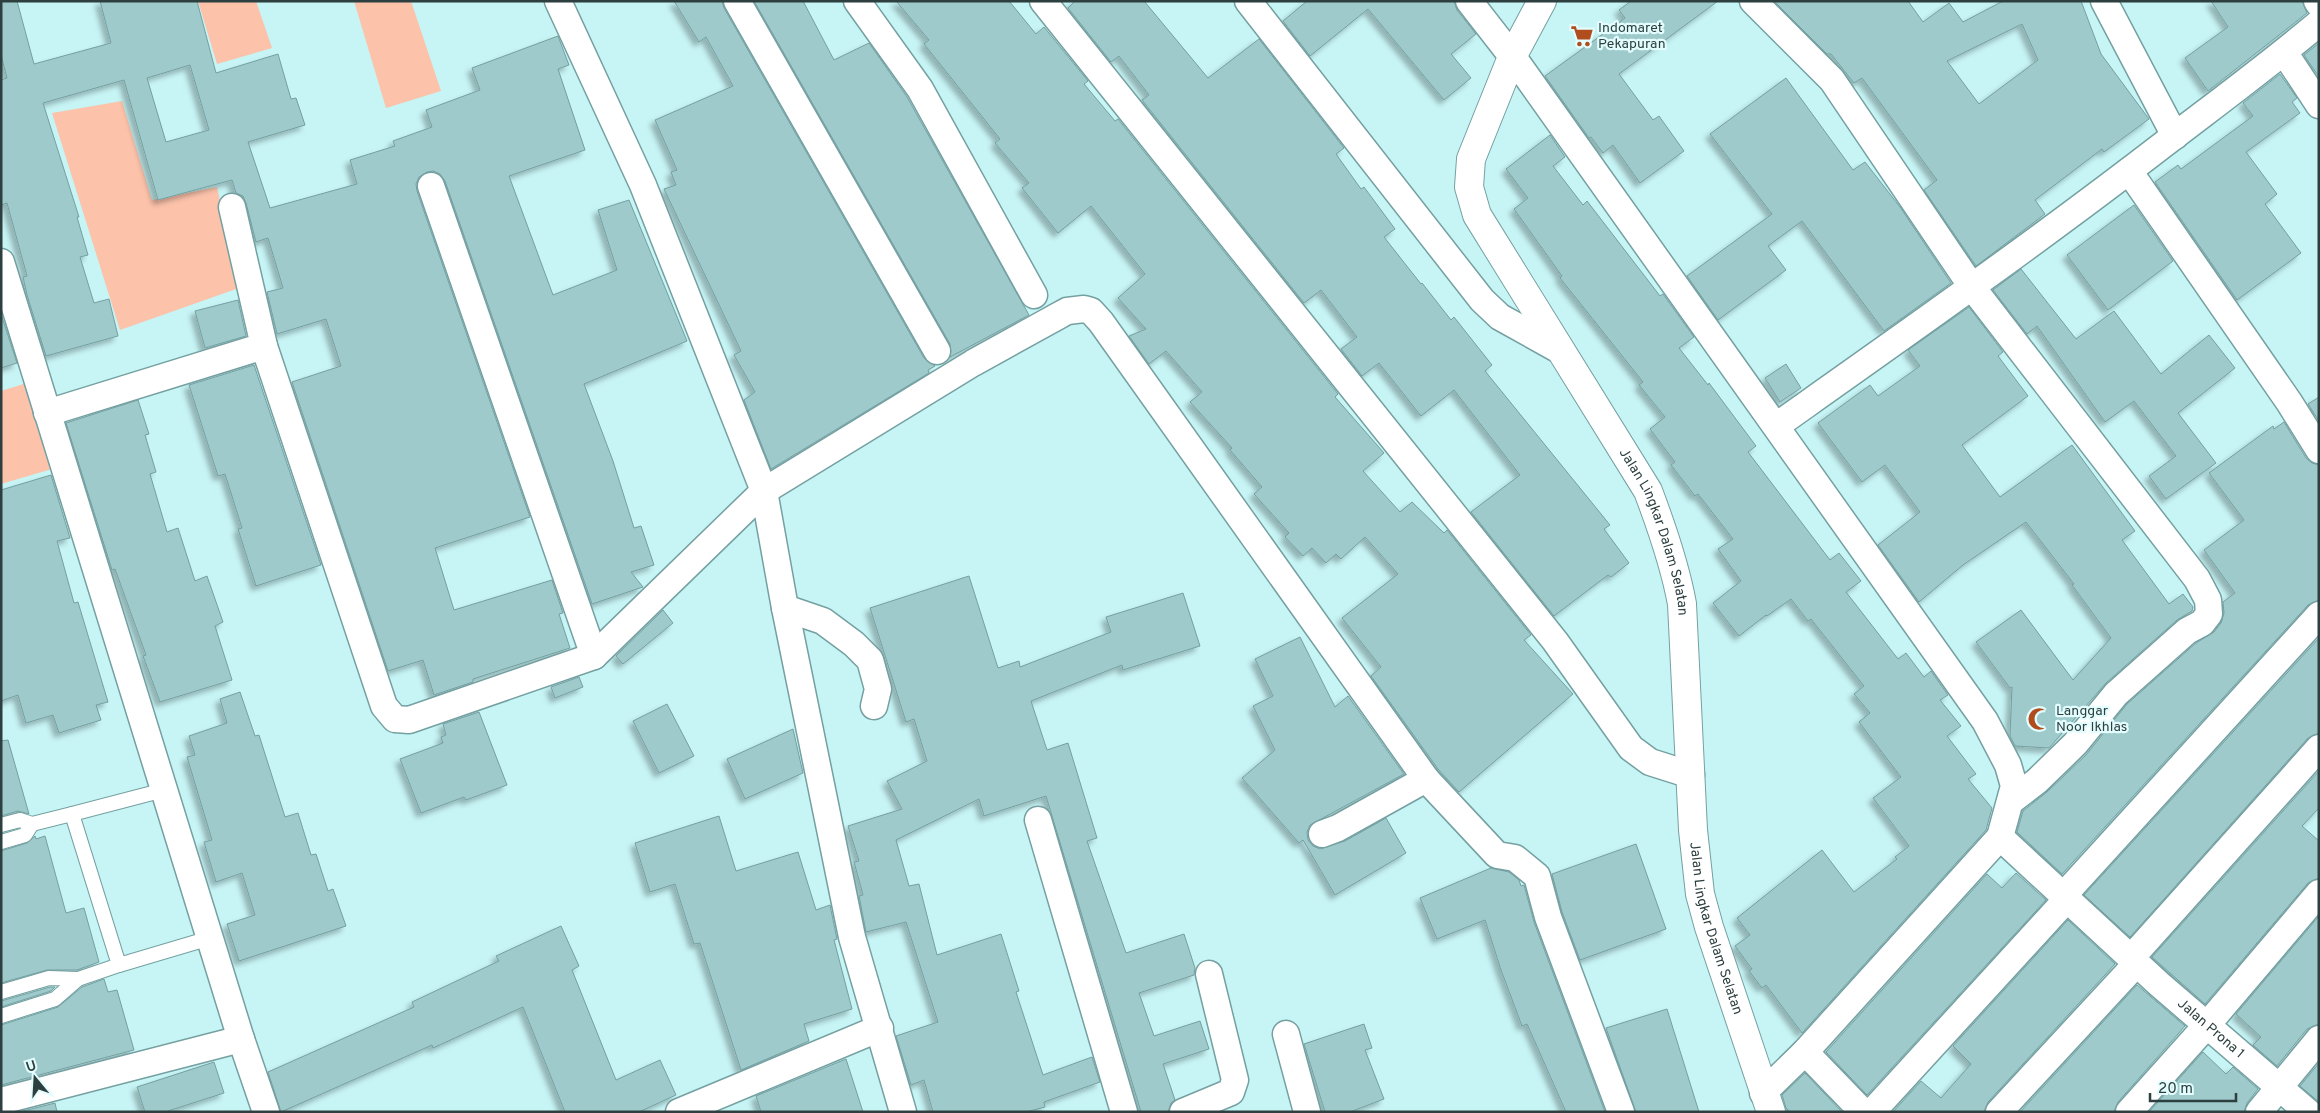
<svg xmlns="http://www.w3.org/2000/svg" width="2320" height="1113" viewBox="0 0 2320 1113" font-family="Overpass,sans-serif">
  <defs>
    <filter id="shadow"><feDropShadow dx="-4.5" dy="4.5" stdDeviation="2.5" flood-color="#0004"/></filter>
  </defs>
  <rect width="100%" height="100%" fill="#c7f4f5"/>
  <g fill="#fcc2aa">
    <path d="M 198,1 L 256,1 L 272,48 L 217,64 Z"/>
    <path d="M 354,1 L 411,1 L 441,91 L 386,108 Z"/>
    <path d="M 122,101 L 152,200 L 217,187 L 239,288 L 120,330 L 52,113 Z"/>
    <path d="M 27,383 L 52,469 L 1,484 L 1,391 Z"/>
  </g>
  <g fill="#9ecacb" stroke="#759fa0" fill-rule="evenodd" filter="url(#shadow)">
    <path d="M 1,1 L 17,1 L 34,64 L 111,43 L 100,1 L 197,1 L 216,73 L 278,54 L 291,99 L 296,98 L 305,125 L 248,142 L 270,208 L 357,184 L 350,160 L 395,146 L 393,141 L 432,127 L 426,110 L 480,90 L 472,68 L 558,36 L 569,65 L 558,69 L 585,150 L 509,176 L 553,295 L 617,270 L 598,210 L 629,200 L 687,341 L 584,384 L 613,461 L 634,528 L 641,526 L 654,565 L 631,572 L 643,587 L 592,604 L 445,181 L 440,174 L 433,171 L 427,172 L 419,177 L 416,184 L 417,191 L 530,517 L 435,548 L 454,610 L 552,580 L 563,613 L 559,614 L 570,648 L 473,679 L 473,682 L 434,695 L 423,660 L 388,671 L 292,382 L 341,366 L 326,319 L 277,334 L 267,292 L 283,288 L 268,238 L 256,242 L 246,203 L 243,196 L 236,193 L 232,180 L 158,200 L 124,80 L 43,103 L 79,217 L 77,217 L 88,255 L 80,257 L 94,303 L 109,299 L 118,336 L 46,356 L 27,295 L 23,277 L 27,276 L 7,203 L 1,205 L 1,80 L 7,78 L 1,55 ZM 190,65 L 209,130 L 166,142 L 147,78 Z"/>
    <path d="M 674,1 L 722,1 L 724,8 L 924,358 L 935,366 L 928,370 L 929,373 L 771,469 L 744,400 L 755,392 L 734,355 L 741,351 L 664,189 L 676,185 L 671,172 L 677,170 L 655,120 L 733,86 L 706,37 L 699,42 Z"/>
    <path d="M 754,1 L 803,1 L 834,60 L 869,43 L 907,97 L 1029,315 L 950,357 L 950,344 Z"/>
    <path d="M 896,1 L 1009,1 L 1036,34 L 1044,27 L 1088,81 L 1084,84 L 1115,121 L 1118,119 L 1338,394 L 1335,397 L 1384,453 L 1363,471 L 1400,512 L 1412,502 L 1444,533 L 1447,530 L 1531,635 L 1524,640 L 1573,694 L 1459,792 L 1438,769 L 1371,676 L 1381,667 L 1342,618 L 1398,574 L 1365,537 L 1341,559 L 1336,554 L 1326,563 L 1312,548 L 1303,556 L 1285,537 L 1289,533 L 1254,494 L 1262,487 L 1230,450 L 1232,448 L 1190,402 L 1202,392 L 1166,351 L 1149,364 L 1129,336 L 1146,329 L 1118,298 L 1145,274 L 1091,206 L 1058,233 L 1022,188 L 1029,183 L 995,143 L 1000,139 L 924,44 L 929,40 Z"/>
    <path d="M 1075,1 L 1144,1 L 1208,78 L 1259,39 L 1344,148 L 1336,154 L 1361,189 L 1364,187 L 1395,229 L 1384,237 L 1421,284 L 1422,283 L 1451,320 L 1454,317 L 1492,365 L 1485,371 L 1610,525 L 1604,529 L 1629,563 L 1611,577 L 1608,575 L 1554,616 L 1471,512 L 1520,475 L 1454,390 L 1421,416 L 1379,363 L 1362,376 L 1341,349 L 1357,337 L 1321,290 L 1304,303 L 1142,100 L 1149,95 L 1119,56 L 1111,62 L 1068,8 Z"/>
    <path d="M 1307,1 L 1454,1 L 1457,10 L 1476,34 L 1451,54 L 1471,78 L 1444,100 L 1368,9 L 1310,56 L 1283,21 Z"/>
    <path d="M 1631,1 L 1718,1 L 1619,74 L 1653,120 L 1659,116 L 1684,151 L 1640,183 L 1613,145 L 1603,153 L 1591,137 L 1589,138 L 1545,76 L 1625,18 L 1619,10 Z"/>
    <path d="M 1774,1 L 1908,1 L 1923,22 L 1949,3 L 1963,22 L 2003,1 L 2081,1 L 2101,54 L 2149,119 L 2104,152 L 2102,149 L 2035,200 L 2045,214 L 1976,266 L 1924,190 L 1937,180 L 1862,78 L 1854,83 L 1831,54 L 1827,54 ZM 2022,24 L 2038,60 L 1979,104 L 1947,61 Z"/>
    <path d="M 2211,1 L 2302,1 L 2307,13 L 2208,91 L 2185,58 L 2228,27 Z"/>
    <path d="M 2319,43 L 2319,77 L 2304,55 Z"/>
    <path d="M 2280,74 L 2297,98 L 2292,102 L 2300,113 L 2246,152 L 2277,194 L 2265,204 L 2301,253 L 2237,300 L 2155,182 L 2178,165 L 2181,169 L 2253,116 L 2243,103 Z"/>
    <path d="M 1786,78 L 1853,170 L 1865,162 L 1900,207 L 1951,283 L 1884,331 L 1802,221 L 1768,246 L 1786,270 L 1718,320 L 1687,276 L 1772,214 L 1710,134 Z"/>
    <path d="M 1550,135 L 1565,157 L 1553,166 L 1583,205 L 1587,201 L 1660,296 L 1663,294 L 1694,337 L 1679,348 L 1708,385 L 1709,383 L 1756,446 L 1748,452 L 1830,560 L 1839,553 L 1861,581 L 1846,592 L 1898,659 L 1906,653 L 1924,677 L 1931,671 L 1948,695 L 1940,700 L 1961,726 L 1947,736 L 1976,774 L 1968,779 L 1992,808 L 1986,830 L 1802,1033 L 1766,985 L 1762,988 L 1749,971 L 1752,969 L 1735,946 L 1750,935 L 1737,918 L 1822,850 L 1854,892 L 1897,859 L 1895,857 L 1909,846 L 1873,798 L 1901,777 L 1859,722 L 1870,713 L 1854,694 L 1864,686 L 1811,619 L 1808,621 L 1791,599 L 1767,616 L 1766,615 L 1739,636 L 1713,603 L 1741,581 L 1718,549 L 1733,539 L 1698,494 L 1695,496 L 1671,465 L 1675,462 L 1650,429 L 1665,417 L 1639,385 L 1643,382 L 1560,278 L 1562,276 L 1514,209 L 1528,198 L 1506,169 Z"/>
    <path d="M 2134,205 L 2173,261 L 2108,310 L 2067,255 Z"/>
    <path d="M 2021,269 L 2076,339 L 2114,311 L 2161,374 L 2209,335 L 2235,368 L 2178,413 L 2216,463 L 2166,499 L 2149,476 L 2176,456 L 2134,401 L 2105,422 L 2037,326 L 2027,334 L 1993,290 Z"/>
    <path d="M 238,300 L 246,336 L 205,348 L 195,311 Z"/>
    <path d="M 1969,307 L 2003,352 L 1998,356 L 2028,396 L 1962,445 L 2000,497 L 2072,445 L 2135,531 L 2122,540 L 2169,604 L 2183,594 L 2193,607 L 2192,611 L 2177,620 L 2106,683 L 2049,748 L 2015,746 L 2010,736 L 2012,687 L 2010,688 L 1976,642 L 2021,610 L 2073,680 L 2111,638 L 2072,585 L 2074,584 L 2026,522 L 1963,565 L 1919,602 L 1878,545 L 1920,512 L 1885,465 L 1862,482 L 1818,423 L 1870,385 L 1878,396 L 1920,366 L 1908,350 Z"/>
    <path d="M 1,314 L 17,363 L 1,368 Z"/>
    <path d="M 1786,364 L 1801,388 L 1780,402 L 1765,378 Z"/>
    <path d="M 254,365 L 321,565 L 256,586 L 238,529 L 242,528 L 225,474 L 218,476 L 189,385 Z"/>
    <path d="M 2319,397 L 2319,421 L 2308,404 Z"/>
    <path d="M 138,400 L 149,434 L 145,435 L 156,472 L 150,474 L 167,532 L 178,528 L 195,581 L 207,576 L 223,622 L 215,626 L 232,680 L 160,702 L 143,656 L 146,655 L 115,569 L 112,570 L 66,423 Z"/>
    <path d="M 2284,422 L 2306,458 L 2312,463 L 2319,465 L 2319,600 L 2308,605 L 2062,874 L 2017,832 L 2023,811 L 2047,792 L 2086,755 L 2127,704 L 2196,643 L 2214,632 L 2221,623 L 2224,613 L 2223,602 L 2235,593 L 2204,550 L 2244,520 L 2209,473 L 2273,426 L 2274,429 Z"/>
    <path d="M 51,475 L 70,538 L 57,541 L 74,603 L 78,602 L 108,702 L 96,705 L 101,720 L 59,733 L 53,715 L 26,723 L 18,695 L 1,701 L 1,490 Z"/>
    <path d="M 969,576 L 998,668 L 1019,661 L 1020,667 L 1111,632 L 1106,617 L 1183,593 L 1200,646 L 1123,670 L 1122,665 L 1031,701 L 1047,750 L 1068,743 L 1097,838 L 1087,841 L 1126,953 L 1184,934 L 1195,968 L 1194,975 L 1139,993 L 1154,1036 L 1200,1021 L 1209,1049 L 1163,1064 L 1175,1100 L 1171,1103 L 1168,1112 L 1141,1112 L 1046,796 L 984,816 L 979,799 L 896,840 L 909,886 L 919,884 L 937,955 L 1001,934 L 1019,991 L 1016,992 L 1043,1075 L 1092,1057 L 1100,1082 L 1044,1102 L 1045,1107 L 1026,1112 L 933,1112 L 924,1080 L 911,1085 L 896,1036 L 938,1022 L 906,922 L 866,932 L 859,896 L 863,895 L 854,862 L 859,861 L 848,826 L 902,809 L 887,781 L 927,761 L 914,719 L 906,722 L 870,608 Z"/>
    <path d="M 663,610 L 673,623 L 623,664 L 616,656 Z"/>
    <path d="M 1300,637 L 1335,707 L 1348,696 L 1404,774 L 1310,825 L 1307,832 L 1308,840 L 1313,846 L 1320,849 L 1345,841 L 1386,818 L 1406,853 L 1335,895 L 1303,840 L 1299,843 L 1242,778 L 1275,750 L 1253,706 L 1273,696 L 1255,659 Z"/>
    <path d="M 2319,638 L 2319,733 L 2308,738 L 2130,937 L 2084,895 Z"/>
    <path d="M 579,677 L 583,687 L 555,698 L 551,687 Z"/>
    <path d="M 240,692 L 255,736 L 259,735 L 285,817 L 298,813 L 311,855 L 316,854 L 328,891 L 333,889 L 346,926 L 239,961 L 227,924 L 255,915 L 242,873 L 216,882 L 204,842 L 212,840 L 187,757 L 195,755 L 189,736 L 227,723 L 220,699 Z"/>
    <path d="M 667,704 L 694,756 L 659,773 L 633,721 Z"/>
    <path d="M 479,712 L 507,785 L 466,800 L 464,797 L 421,813 L 400,759 L 443,743 L 441,737 L 446,735 L 443,724 Z"/>
    <path d="M 793,729 L 803,773 L 745,799 L 727,759 Z"/>
    <path d="M 8,740 L 29,814 L 18,811 L 1,816 L 1,741 Z"/>
    <path d="M 2319,771 L 2319,808 L 2302,826 L 2319,841 L 2319,878 L 2308,883 L 2205,1004 L 2152,957 Z"/>
    <path d="M 719,816 L 736,871 L 798,852 L 816,910 L 830,905 L 837,939 L 834,940 L 852,1009 L 804,1024 L 809,1041 L 741,1070 L 700,943 L 694,944 L 675,884 L 650,892 L 635,843 Z"/>
    <path d="M 35,836 L 36,839 L 45,836 L 66,913 L 84,908 L 99,962 L 77,970 L 47,970 L 1,983 L 1,851 L 27,843 Z"/>
    <path d="M 1636,844 L 1666,929 L 1580,960 L 1562,912 L 1552,874 Z"/>
    <path d="M 1491,868 L 1509,872 L 1519,880 L 1521,886 L 1524,885 L 1534,922 L 1605,1112 L 1566,1112 L 1527,1024 L 1522,1026 L 1501,970 L 1485,920 L 1437,939 L 1420,898 Z"/>
    <path d="M 2016,873 L 2046,900 L 1867,1095 L 1826,1052 L 1987,874 L 2002,888 Z"/>
    <path d="M 2319,916 L 2319,1024 L 2307,1029 L 2277,1066 L 2253,1045 L 2261,1037 L 2236,1014 Z"/>
    <path d="M 2068,920 L 2115,964 L 1988,1102 L 1984,1112 L 1893,1112 L 1921,1081 L 1941,1098 L 1971,1064 L 1953,1046 Z"/>
    <path d="M 561,926 L 579,966 L 572,970 L 616,1080 L 660,1060 L 676,1095 L 639,1112 L 565,1112 L 523,1007 L 433,1048 L 432,1045 L 281,1112 L 268,1072 L 414,1007 L 412,1002 L 499,961 L 496,956 Z"/>
    <path d="M 104,979 L 108,992 L 117,990 L 134,1050 L 1,1085 L 1,1025 L 58,1007 L 82,987 Z"/>
    <path d="M 2137,985 L 2185,1026 L 2118,1102 L 2114,1112 L 2020,1112 Z"/>
    <path d="M 50,987 L 55,987 L 51,991 L 1,1007 L 1,1001 Z"/>
    <path d="M 1667,1009 L 1699,1112 L 1636,1112 L 1606,1028 Z"/>
    <path d="M 1364,1024 L 1372,1048 L 1365,1050 L 1384,1099 L 1350,1112 L 1325,1112 L 1304,1044 Z"/>
    <path d="M 2203,1052 L 2226,1074 L 2233,1067 L 2258,1089 L 2247,1103 L 2244,1112 L 2149,1112 Z"/>
    <path d="M 846,1059 L 863,1112 L 761,1112 L 756,1096 Z"/>
    <path d="M 214,1062 L 224,1093 L 165,1112 L 145,1112 L 137,1087 Z"/>
    <path d="M 2319,1063 L 2319,1102 L 2300,1086 Z"/>
    <path d="M 1805,1073 L 1842,1112 L 1790,1112 L 1786,1108 L 1782,1095 Z"/>
    <path d="M 55,1103 L 57,1112 L 19,1112 Z"/>
  </g>
  <g fill="none" stroke-linecap="round" stroke-linejoin="round">
    <defs>
      <g id="service">
        <path d="M 72,814 L 164,790"/>
        <path d="M 1,825 L 20,820 L 32,824 L 72,814 L 119,965 L 210,938"/>
        <path d="M 1,842 L 25,835 L 32,824"/>
        <path d="M 1,992 L 49,978 L 78,979 L 119,965"/>
        <path d="M 1,1016 L 55,999 L 78,979"/>
      </g>
      <g id="minor">
        <path d="M 558,1 L 643,185 L 764,491 L 785,608 L 852,937 L 903,1112"/>
        <path d="M 737,1 L 937,351"/>
        <path d="M 857,1 L 920,89 L 1034,295"/>
        <path d="M 1043,1 L 1555,641 L 1631,748 L 1650,762 L 1691,775"/>
        <path d="M 1248,1 L 1482,300 L 1500,317 L 1561,351"/>
        <path d="M 1469,1 L 1518,64 L 1985,721 L 2008,765 L 2014,786 L 2000,837 L 1805,1052 L 1763,1093"/>
        <path d="M 1753,1 L 1832,80 L 1972,287 L 2197,579 L 2208,600 L 2209,614 L 2202,623 L 2187,631 L 2116,694 L 2075,744 L 2037,781 L 2011,801"/>
        <path d="M 2104,1 L 2175,136"/>
        <path d="M 2317,1 L 2319,4"/>
        <path d="M 2284,52 L 2319,105"/>
        <path d="M 2129,171 L 2289,402 L 2319,450"/>
        <path d="M 431,186 L 594,656"/>
        <path d="M 1,262 L 241,1039 L 266,1112"/>
        <path d="M 264,346 L 384,706 L 395,719 L 409,720 L 594,656 L 764,491 L 973,363 L 1058,316 L 1067,311 L 1084,309 L 1091,311 L 1101,322 L 1426,779 L 1497,855 L 1515,858 L 1537,876 L 1548,917 L 1621,1112"/>
        <path d="M 47,413 L 264,346 L 232,207"/>
        <path d="M 1776,426 C 1906,334 2037,242 2164,144 C 2216,104 2269,65 2319,23"/>
        <path d="M 785,608 L 823,621 L 854,644 L 870,660 L 878,689 L 874,706"/>
        <path d="M 1038,820 L 1124,1112"/>
        <path d="M 1322,834 L 1338,828 L 1426,779"/>
        <path id="s1" d="M 2000,837 L 2159,984 L 2308,1112"/>
        <path d="M 2063,896 L 2319,615"/>
        <path d="M 2131,958 L 2319,748"/>
        <path d="M 1286,1034 L 1307,1112"/>
        <path d="M 1805,1052 L 1863,1112"/>
        <path d="M 1,1101 L 241,1039"/>
        <path d="M 679,1112 L 880,1028"/>
        <path d="M 1183,1112 L 1231,1092 L 1235,1080 L 1209,974"/>
        <path d="M 1872,1112 L 2067,899"/>
        <path d="M 1999,1112 L 2137,963"/>
        <path d="M 2129,1112 L 2207,1025 L 2319,893"/>
        <path d="M 2259,1112 L 2319,1039"/>
      </g>
      <g id="primary">
        <path id="s2" d="M 1542,1 L 1512,57 L 1471,159 L 1469,187 L 1477,215 L 1648,491 C 1662,528 1675,565 1682,604 L 1693,830 L 1700,894 L 1709,927 L 1771,1112"/>
      </g>
    </defs>
    <use href="#service" stroke="#75a0a1" stroke-width="16"/>
    <use href="#minor" stroke="#75a0a1" stroke-width="29"/>
    <use href="#primary" stroke="#75a0a1" stroke-width="30"/>
    <use href="#service" stroke="#fff" stroke-width="14"/>
    <use href="#minor" stroke="#fff" stroke-width="26"/>
    <use href="#primary" stroke="#fff" stroke-width="28"/>
  </g>
  <defs>
    <symbol id="supermarket-bare" viewBox="-9 -9 18 18"><path d="M-6-5.5h2.5l.6 2H6L4.5 2H-2.5L-4.4-4H-6ZM-1.5 3.2a1.3 1.3 0 1 0 .1 0ZM3 3.2a1.3 1.3 0 1 0 .1 0Z" fill="#b14c1c" stroke="#e3fdfe" stroke-width="2.5" paint-order="stroke"/></symbol>
    <symbol id="mosque-bare" viewBox="-9 -9 18 18"><path d="M3.5-4.9A6 6 0 1 0 3.5 4.9A5 5 0 1 1 3.5-4.9Z" fill="#b14c1c" stroke="#e3fdfe" stroke-width="2.5" paint-order="stroke"/></symbol>
  </defs>
  <g fill-rule="evenodd">
    <use href="#supermarket-bare" x="1566" y="20" width="32" height="32"/>
    <use href="#mosque-bare" x="2023" y="703" width="32" height="32"/>
  </g>
  <g text-anchor="middle" dominant-baseline="central" stroke-width="4.5" stroke-linejoin="round" paint-order="stroke">
    <g font-size="14" fill="#2d3f3f" stroke="#e3fdfe" text-anchor="start">
      <text x="1598" y="28">Indomaret<tspan x="1598" dy="16">Pekapuran</tspan></text>
      <text x="2056" y="711">Langgar<tspan x="2056" dy="16">Noor Ikhlas</tspan></text>
    </g>
    <g font-size="14" fill="#2d3f3f" stroke="#e3fdfe">
      <text stroke="none"><textPath href="#s2" startOffset="596">Jalan Lingkar Dalam Selatan</textPath></text>
      <text stroke="none"><textPath href="#s2" startOffset="1001">Jalan Lingkar Dalam Selatan</textPath></text>
      <text stroke="none"><textPath href="#s1" startOffset="285">Jalan Prona 1</textPath></text>
    </g>
  </g>
  <rect width="2320" height="1113" fill="none" stroke="#2d3f3f" stroke-width="5"/>
  <g transform="translate(35 1078) rotate(342)" stroke="#e3fdfe" stroke-width="4" paint-order="stroke">
  <path d="M0-4L9 19L0 12L-9 19Z" fill="#2d3f3f"/>
  <text y="-8" font-size="14" font-weight="bold" text-anchor="middle" fill="#2d3f3f">U</text>
  </g>
  <path d="M2150 1093v8h86v-8" fill="none" stroke="#2d3f3f" stroke-width="2.5"/>
  <text x="2158" y="1093" font-size="15" fill="#2d3f3f" stroke="#e3fdfe" stroke-width="4" paint-order="stroke">20 m</text>
</svg>
